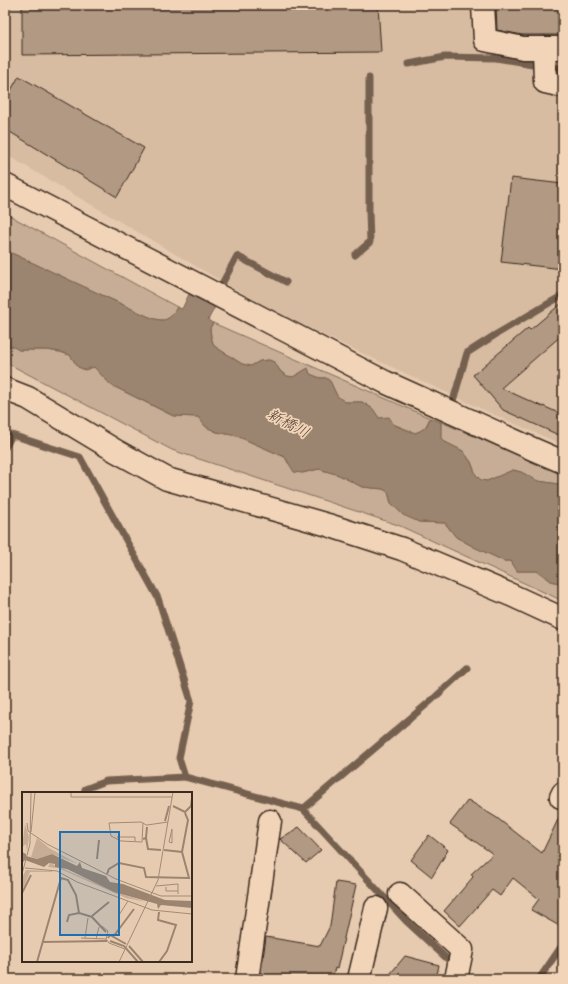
<svg xmlns="http://www.w3.org/2000/svg" width="568" height="984" viewBox="0 0 568 984" font-family="'Indie Flower','Klee One',sans-serif">
  <rect width="100%" height="100%" fill="#e7cbb0"/>
  <filter id="ink" filterUnits="userSpaceOnUse"><feTurbulence type="fractalNoise" baseFrequency=".025" numOctaves="2"/><feDisplacementMap in="SourceGraphic" scale="8" xChannelSelector="R" yChannelSelector="G"/><feConvolveMatrix kernelMatrix="1 2 1 2 8 2 1 2 1" color-interpolation-filters="sRGB"/></filter>
  <g filter="url(#ink)">
    <path fill="#d7bca2" d="M 5,5 L 563,5 L 563,445 L 488,412 L 272,311 L 5,154 Z"/>
    <g fill="#c7ad95" stroke="#816c5a">
      <path d="M 5,213 L 177,307 C 169,323 162,322 147,316 L 5,250 Z"/>
      <path d="M 213,323 L 430,418 C 426,426 425,430 415,433 L 379,418 L 373,409 L 362,402 L 345,402 L 337,396 L 330,381 L 326,378 L 320,378 L 310,374 L 308,369 L 293,377 L 287,376 L 281,372 L 274,362 L 269,360 L 260,361 L 251,366 L 242,364 L 214,346 L 211,337 L 210,328 Z"/>
      <path d="M 5,345 L 14,347 L 19,350 L 47,350 L 60,352 L 70,355 L 78,367 L 94,367 L 111,385 L 173,416 L 198,417 L 206,427 L 217,432 L 237,436 L 285,457 L 288,463 L 302,473 L 319,469 L 339,475 L 362,487 L 383,489 L 388,492 L 391,503 L 419,522 L 445,523 L 456,537 L 474,547 L 504,561 L 511,561 L 517,571 L 537,571 L 551,581 L 563,584 L 563,601 L 398,525 L 172,450 L 5,362 Z"/>
      <path d="M 441,422 L 563,474 L 563,488 L 559,484 L 538,481 L 521,472 L 513,470 L 487,481 L 480,480 L 476,475 L 471,462 L 463,451 L 445,442 L 440,438 Z"/>
    </g>
    <path fill="#9c8570" stroke="#75614f" d="M 5,250 L 147,316 C 162,322 169,323 177,307 L 182,309 L 191,290 L 217,303 L 208,320 L 213,323 L 210,328 L 211,337 L 214,346 L 242,364 L 251,366 L 260,361 L 269,360 L 274,362 L 281,372 L 287,376 L 293,377 L 308,368 L 310,374 L 320,378 L 326,378 L 330,381 L 337,396 L 345,402 L 362,402 L 373,409 L 379,418 L 389,417 L 394,425 L 415,433 L 420,431 L 426,427 L 430,418 L 441,422 L 441,438 L 445,442 L 463,451 L 471,462 L 476,475 L 481,480 L 487,481 L 513,470 L 521,472 L 538,481 L 559,484 L 563,488 L 563,584 L 551,581 L 545,576 L 537,571 L 517,571 L 511,561 L 504,561 L 474,547 L 456,537 L 445,523 L 419,522 L 403,515 L 391,503 L 388,492 L 383,489 L 362,487 L 339,475 L 319,469 L 302,473 L 294,472 L 285,457 L 237,436 L 217,432 L 206,427 L 198,417 L 174,416 L 111,385 L 94,367 L 85,370 L 78,367 L 70,355 L 60,352 L 47,350 L 19,350 L 14,347 L 5,345 Z"/>
    <g fill="none" stroke-linecap="round" stroke-linejoin="round">
      <g stroke="#75614f" stroke-width="7">
        <path d="M 409,64 L 445,57 L 496,58 L 563,69"/>
        <path d="M 355,255 L 370,242 L 369,212 L 369,78"/>
        <path d="M 217,293 L 237,256 L 286,282"/>
        <path d="M 453,401 L 467,353 L 495,335 L 563,295"/>
        <path d="M 5,448 L 12,435 L 80,457 L 158,598 L 191,701 L 179,758 L 185,777 L 303,809 L 406,921 L 469,979"/>
        <path d="M 84,793 L 85,789 L 106,781 L 185,777"/>
        <path d="M 303,809 L 433,699 L 467,668"/>
        <path d="M 539,979 L 563,944"/>
      </g>
    </g>
    <g fill="#b19983" stroke="#3b2a1e">
      <path d="M 22,5 L 378,5 L 381,52 L 22,55 Z"/>
      <path d="M 496,5 L 563,5 L 563,35 L 522,35 L 497,30 Z"/>
      <path d="M 19,76 L 144,148 L 117,197 L 5,129 L 5,101 Z"/>
      <path d="M 511,178 L 563,184 L 563,269 L 501,262 Z"/>
      <path d="M 563,302 L 563,334 L 501,388 L 543,407 L 543,406 L 563,415 L 563,437 L 503,410 L 473,375 L 528,328 L 530,330 Z"/>
      <path d="M 468,800 L 497,818 L 542,853 L 563,809 L 563,928 L 531,910 L 539,899 L 513,878 L 500,896 L 492,890 L 460,926 L 444,911 L 473,877 L 471,874 L 493,854 L 450,824 Z"/>
      <path d="M 299,827 L 321,850 L 306,863 L 280,839 Z"/>
      <path d="M 429,835 L 448,850 L 432,877 L 411,860 Z"/>
      <path d="M 336,882 L 356,885 L 337,969 L 335,968 L 332,979 L 260,979 L 266,937 L 320,946 L 330,926 Z"/>
      <path d="M 405,956 L 439,965 L 436,979 L 386,979 Z"/>
    </g>
    <g fill="none" stroke-linecap="round" stroke-linejoin="round">
      <defs>
        <g id="minor">
          <path d="M 483,5 L 485,40 L 523,48 L 544,48 L 545,82 L 563,86"/>
          <path d="M 544,48 L 563,48"/>
          <path d="M 5,185 L 385,382 L 535,450 L 563,462"/>
          <path d="M 5,389 L 28,398 L 116,451 L 167,479 L 328,525 L 402,549 L 511,595 L 563,619"/>
          <path d="M 561,797 L 563,793"/>
          <path d="M 400,894 L 462,950 L 456,979"/>
          <path d="M 247,979 L 270,821"/>
          <path d="M 359,979 L 376,908"/>
        </g>
      </defs>
      <use href="#minor" stroke="#3b2a1e" stroke-width="25"/>
      <use href="#minor" stroke="#f2d5b9" stroke-width="22"/>
    </g>
  </g>
  <g text-anchor="middle" dominant-baseline="central" stroke-width="3.5" stroke-linejoin="round" paint-order="stroke">
    <g font-size="15" font-style="italic" fill="#534132" stroke="#f2d5b9">
      <text transform="translate(288 424) rotate(28)">新橋川</text>
    </g>
  </g>
  <g transform="translate(22 792)">
    <rect width="170" height="170" fill="#e7cbb0"/>
    <path d="M 3,32 L 7,45 L 5,60 L 4,52 L 0,55 ZM 15,46 L 27,56 L 56,72 L 30,62 L 15,67 L 9,65 ZM 28,71 L 96,101 L 124,110 L 104,106 L 36,76 L 26,75 ZM 4,78 L 30,79 L 30,80 L 8,80 L 0,99 L 0,86 Z" fill="#c7ad95"/>
    <path d="M 0,60 L 4,62 L 4,64 L 15,67 L 30,62 L 55,74 L 58,70 L 60,76 L 84,84 L 88,90 L 101,92 L 143,108 L 170,109 L 170,116 L 139,113 L 136,117 L 135,112 L 92,100 L 45,77 L 33,75 L 33,72 L 27,71 L 22,75 L 3,68 L 0,71 Z" fill="#9c8570"/>
    <path fill="none" stroke="#9c8570" stroke-width="2" d="M 151,14 L 163,20 L 169,14 L 170,7M 143,29 L 147,14M 124,46 L 126,57 L 139,58M 121,47 L 124,46 L 125,35M 160,60 L 166,28 L 163,21M 75,67 L 77,48M 85,82 L 87,77 L 97,71 L 122,76 L 124,85 L 167,86 L 160,60 L 142,58M 0,101 L 9,83M 137,120 L 136,128 L 154,133 L 145,159 L 137,170M 70,124 L 87,110M 45,130 L 47,123 L 57,121M 91,145 L 112,117M 86,146 L 88,143 L 104,152M 88,149 L 102,154 L 116,170M 20,150 L 85,149M 107,154 L 121,170M 15,170 L 39,86 L 46,88 L 54,103 L 57,121 L 70,125 L 84,140"/>
    <path fill="none" stroke="#a28b76" stroke-width="1" d="M 49,0 L 49,5 L 150,5M 5,31 L 6,39 L 25,52 L 94,87 L 139,104 L 170,104M 121,31 L 120,50 L 99,49 L 89,44 L 87,31 L 119,30 L 121,31 L 124,33 L 125,33 L 146,30M 9,40 L 13,0M 95,45 L 113,45 L 113,49M 147,50 L 150,51 L 150,37M 147,50 L 150,37M 3,76 L 35,79 L 55,90 L 130,118 L 170,122M 0,82 L 8,52 L 9,0M 134,94 L 156,92 L 156,102M 144,95 L 144,99 L 156,99M 97,123 L 106,109M 80,134 L 86,139 L 84,147 L 87,151 L 103,157M 59,146 L 84,147M 63,146 L 66,126M 74,147 L 77,135M 97,170 L 136,88 L 151,0"/>
    <path fill="#1f6fb2" fill-opacity="0.15" stroke="#1f6fb2" stroke-width="2" d="M 38,40 L 97,40 L 97,143 L 38,143 Z"/>
    <rect width="170" height="170" fill="none" stroke="#3b2a1e" stroke-width="2"/>
  </g>
  <rect width="568" height="984" fill="none" stroke="#f2d5b9" stroke-width="20"/>
  <rect x="10" y="10" width="548" height="964" fill="none" stroke="#3b2a1e" stroke-width="1.5" filter="url(#ink)"/>
</svg>
